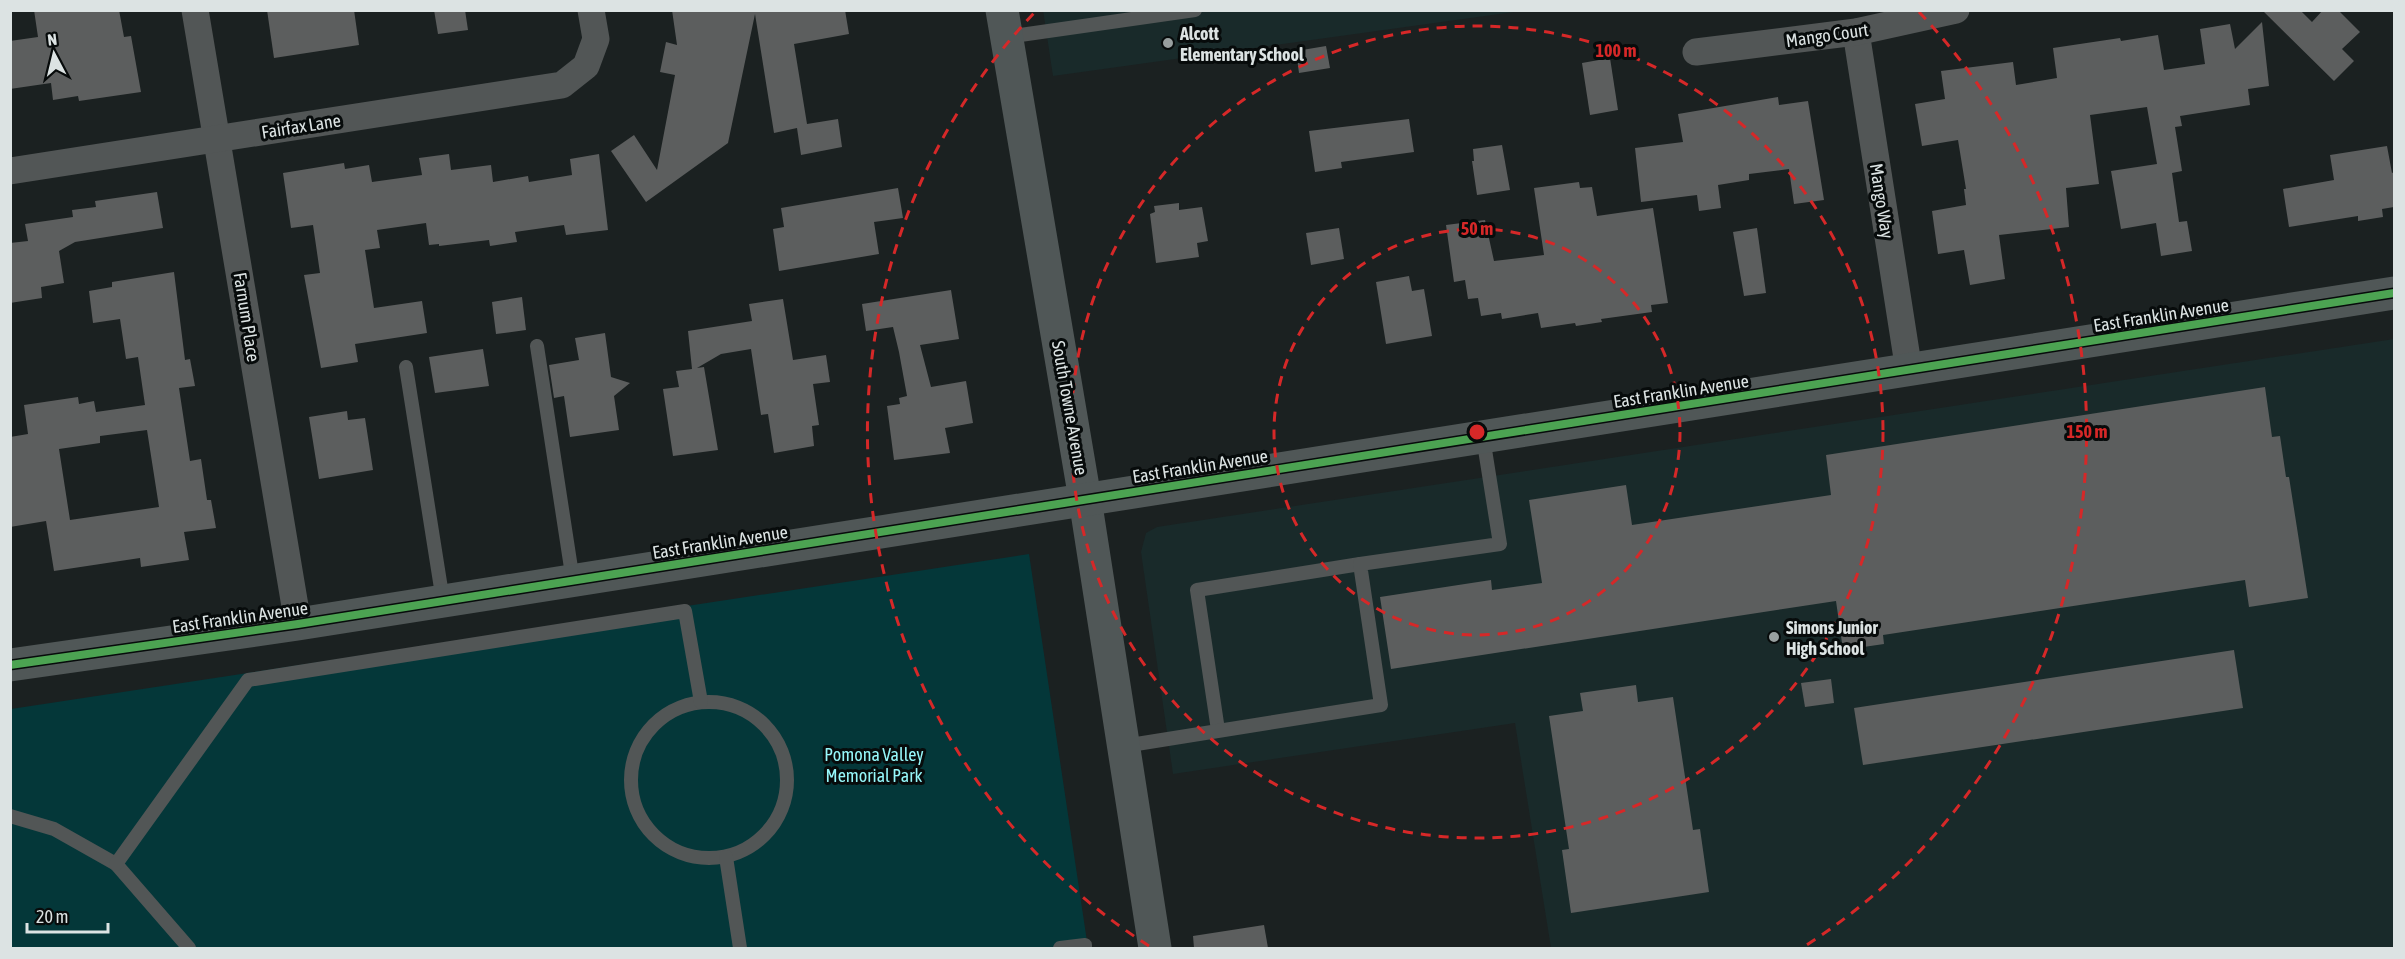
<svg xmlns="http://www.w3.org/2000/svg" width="2405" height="959" viewBox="0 0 2405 959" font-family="'Asap Condensed',sans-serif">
  <rect width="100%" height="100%" fill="#1b2121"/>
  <g fill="#192a2a">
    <path d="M 1043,10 L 1521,11 L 1053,76 Z"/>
    <path d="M 2394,339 L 2394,948 L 1551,948 L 1515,723 L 1173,774 L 1141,552 L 1146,533 L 1157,527 Z"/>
  </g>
  <path fill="#043739" d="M 1029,554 L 1088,948 L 11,948 L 11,709 Z"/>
  <g fill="#5c5e5e" fill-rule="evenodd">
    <path d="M 34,10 L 119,10 L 124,37 L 131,36 L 141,92 L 79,101 L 78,96 L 53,100 L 51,83 L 10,89 L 10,41 L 38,37 Z"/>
    <path d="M 267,10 L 354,10 L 359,45 L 274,58 Z"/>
    <path d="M 434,10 L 465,10 L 468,30 L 438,34 Z"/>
    <path d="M 672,10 L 845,10 L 849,34 L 794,44 L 807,124 L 838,119 L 842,147 L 801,155 L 797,128 L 774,133 L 755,14 L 728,143 L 646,202 L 611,151 L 634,135 L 657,170 L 675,75 L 660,72 L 666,42 L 677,45 Z"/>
    <path d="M 2262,10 L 2300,10 L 2312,22 L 2323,10 L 2338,10 L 2360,32 L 2342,49 L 2354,61 L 2334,81 Z"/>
    <path d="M 2262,22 L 2269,86 L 2248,89 L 2250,105 L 2180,116 L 2182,126 L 2175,127 L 2182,171 L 2172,173 L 2179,222 L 2187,221 L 2192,251 L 2161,256 L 2156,223 L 2121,229 L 2111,171 L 2157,164 L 2147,107 L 2090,115 L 2099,184 L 2066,188 L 2069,227 L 1999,235 L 2005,279 L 1970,285 L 1964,250 L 1938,254 L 1932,211 L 1966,205 L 1964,189 L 1966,189 L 1958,140 L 1922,146 L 1915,104 L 1945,99 L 1941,71 L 2013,62 L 2016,85 L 2057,78 L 2053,48 L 2120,38 L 2121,41 L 2158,35 L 2164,70 L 2205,64 L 2200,29 L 2230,24 L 2235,49 Z"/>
    <path d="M 1326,46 L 1330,68 L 1299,73 L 1296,51 Z"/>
    <path d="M 1610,58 L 1618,110 L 1590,115 L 1582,63 Z"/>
    <path d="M 1778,97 L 1779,105 L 1808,101 L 1824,200 L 1794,204 L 1789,169 L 1749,174 L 1749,180 L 1718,185 L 1721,208 L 1699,211 L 1697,195 L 1641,202 L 1635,148 L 1683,142 L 1678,114 Z"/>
    <path d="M 1409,119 L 1414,152 L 1341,162 L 1342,168 L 1315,172 L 1309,131 Z"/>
    <path d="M 1502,145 L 1510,190 L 1477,195 L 1472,161 L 1474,161 L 1473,149 Z"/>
    <path d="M 2387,146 L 2392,173 L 2394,172 L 2394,207 L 2382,209 L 2383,217 L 2358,221 L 2358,216 L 2289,227 L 2283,189 L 2334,180 L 2330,155 Z"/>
    <path d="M 449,154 L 451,170 L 491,165 L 493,182 L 528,176 L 529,182 L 572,175 L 570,159 L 599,154 L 608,230 L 566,235 L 564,225 L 515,232 L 517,242 L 490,246 L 489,240 L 439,246 L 439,244 L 429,245 L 426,223 L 377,230 L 380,248 L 365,250 L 374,308 L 422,301 L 427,333 L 355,344 L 358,362 L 321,368 L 304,275 L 320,273 L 313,225 L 291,228 L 283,173 L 344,163 L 345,169 L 369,165 L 372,182 L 422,175 L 419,158 Z"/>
    <path d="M 1579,182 L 1580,188 L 1592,187 L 1597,216 L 1653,208 L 1668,303 L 1651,305 L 1652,312 L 1601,319 L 1602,322 L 1576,326 L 1575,323 L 1541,328 L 1538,313 L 1502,319 L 1501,313 L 1481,316 L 1478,298 L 1468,299 L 1465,280 L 1454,282 L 1446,225 L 1485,220 L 1494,261 L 1544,255 L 1534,188 Z"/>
    <path d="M 898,188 L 903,218 L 874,222 L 879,254 L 779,271 L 773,229 L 784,227 L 781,208 Z"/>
    <path d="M 157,192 L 163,228 L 75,242 L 59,251 L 64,283 L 41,287 L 42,298 L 10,303 L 10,243 L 28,241 L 25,224 L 73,217 L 72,210 L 96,207 L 95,201 Z"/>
    <path d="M 1179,203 L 1179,210 L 1202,207 L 1208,241 L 1197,243 L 1199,257 L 1156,263 L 1150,214 L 1155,212 L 1154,206 Z"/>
    <path d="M 1339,228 L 1344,259 L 1311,265 L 1306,233 Z"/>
    <path d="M 1757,228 L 1766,293 L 1744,296 L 1733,232 Z"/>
    <path d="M 174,272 L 185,360 L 190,359 L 195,386 L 179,388 L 190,461 L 201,459 L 207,500 L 211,500 L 216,528 L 184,532 L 189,560 L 141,567 L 140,558 L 54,571 L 46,521 L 10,527 L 10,437 L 28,434 L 24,405 L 78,397 L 79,404 L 94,401 L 96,412 L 145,405 L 138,357 L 126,359 L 120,319 L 93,323 L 89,291 L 112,287 L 112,282 ZM 147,430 L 159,507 L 70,520 L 59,449 L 100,443 L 100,436 Z"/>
    <path d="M 1409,276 L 1412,291 L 1424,289 L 1432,336 L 1386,344 L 1376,282 Z"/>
    <path d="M 951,290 L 959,339 L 920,345 L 931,387 L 966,381 L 973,423 L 945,428 L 950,453 L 894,460 L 887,406 L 900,404 L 899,398 L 907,396 L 899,352 L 893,327 L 866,331 L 862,304 Z"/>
    <path d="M 522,297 L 526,330 L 496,334 L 492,302 Z"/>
    <path d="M 783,299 L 793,360 L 826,355 L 830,382 L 813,384 L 819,425 L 812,426 L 814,446 L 774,453 L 768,414 L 761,415 L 751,349 L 721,354 L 697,368 L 704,367 L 718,450 L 673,456 L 663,389 L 679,387 L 676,371 L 692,369 L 688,331 L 752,321 L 749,304 Z"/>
    <path d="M 605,333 L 611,377 L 630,383 L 614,396 L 619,430 L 570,437 L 564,396 L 554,398 L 549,365 L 579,360 L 575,338 Z"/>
    <path d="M 483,349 L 489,386 L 435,393 L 429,357 Z"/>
    <path d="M 2265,387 L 2272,437 L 2280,436 L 2286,477 L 2289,477 L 2308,598 L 2249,607 L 2245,580 L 1883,635 L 1884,644 L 1843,650 L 1836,601 L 1391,669 L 1380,597 L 1491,580 L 1492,590 L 1542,583 L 1529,500 L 1626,485 L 1632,525 L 1831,495 L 1826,455 Z"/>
    <path d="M 347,411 L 348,420 L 365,418 L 373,470 L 319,479 L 309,417 Z"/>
    <path d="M 2234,650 L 2243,708 L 1863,765 L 1854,708 Z"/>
    <path d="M 1831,679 L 1834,703 L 1805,707 L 1801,683 Z"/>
    <path d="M 1636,685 L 1638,702 L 1673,697 L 1693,830 L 1700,829 L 1709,892 L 1571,913 L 1562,850 L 1569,849 L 1549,716 L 1583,711 L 1580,693 Z"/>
    <path d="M 1264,925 L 1268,948 L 1194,948 L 1193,936 Z"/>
  </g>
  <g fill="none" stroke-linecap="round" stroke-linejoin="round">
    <g stroke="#525656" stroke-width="14">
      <path d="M 1006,37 L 1195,10"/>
      <path d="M 537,346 L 573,581"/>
      <path d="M 406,367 L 443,601"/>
      <circle cx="709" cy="780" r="78"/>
      <path d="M 1218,730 L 1197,590 L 1360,564"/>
      <path d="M 1124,746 L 1381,705 L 1360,564 L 1500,544 L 1483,437"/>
      <path d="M 10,816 L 54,829 L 116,864 L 189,948"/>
      <path d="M 726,857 L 740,948"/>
      <path d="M 116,864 L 248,680 L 685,611 L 701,702"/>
      <path d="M 1060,948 L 1085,945 L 1085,948"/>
    </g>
    <g stroke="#525656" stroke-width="27">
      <path d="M 195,10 L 298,624"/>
      <path d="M 1856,32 L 1909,371"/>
      <path d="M 1696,52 L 1856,32 L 1956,10"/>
      <path d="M 10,171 L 562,85 L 586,66 L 596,39 L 591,10"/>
    </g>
    <g stroke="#505757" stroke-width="33">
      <path d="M 1002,10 L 1085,499 L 1155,948"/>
      <path d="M 10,665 L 298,624 L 2394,293"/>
    </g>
    <defs>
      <path id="cycleway" d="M 10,665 L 298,624 L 2394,293"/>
    </defs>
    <use href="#cycleway" stroke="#070b0b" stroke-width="11"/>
    <use href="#cycleway" stroke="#4ca352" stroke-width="8"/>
  </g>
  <g fill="none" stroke="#d62828" stroke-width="3" stroke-dasharray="10 8">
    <circle cx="1477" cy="432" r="203"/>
    <circle cx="1477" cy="432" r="406"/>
    <path d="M1149 946A610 610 0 0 1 1035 12M1919 12A610 610 0 0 1 1805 946"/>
  </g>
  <g fill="#989f9f" stroke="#070b0b" stroke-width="2">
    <circle cx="1168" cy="43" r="6"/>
    <circle cx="1774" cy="637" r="6"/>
  </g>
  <g text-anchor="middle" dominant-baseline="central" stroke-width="6" stroke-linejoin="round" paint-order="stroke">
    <g font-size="18" font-weight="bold" fill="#dce3e3" stroke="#070b0b" text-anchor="start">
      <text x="1180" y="33">Alcott<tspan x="1180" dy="21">Elementary School</tspan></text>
      <text x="1786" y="627">Simons Junior<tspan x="1786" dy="21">High School</tspan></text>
    </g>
    <g font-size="18" fill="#dce3e3" stroke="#070b0b">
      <text transform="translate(1827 35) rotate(-8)">Mango Court</text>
      <text transform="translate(301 126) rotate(-9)">Fairfax Lane</text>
      <text transform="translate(1882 201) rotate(81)">Mango Way</text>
      <text transform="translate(2161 315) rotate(-9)">East Franklin Avenue</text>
      <text transform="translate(247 317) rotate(81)">Farnum Place</text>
      <text transform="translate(1681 391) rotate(-9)">East Franklin Avenue</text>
      <text transform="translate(1070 408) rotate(80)">South Towne Avenue</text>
      <text transform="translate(1200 466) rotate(-9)">East Franklin Avenue</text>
      <text transform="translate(720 542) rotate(-9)">East Franklin Avenue</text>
      <text transform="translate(240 617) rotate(-8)">East Franklin Avenue</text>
    </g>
    <g font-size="18" fill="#96f7fa" stroke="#070b0b">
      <text x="874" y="754">Pomona Valley<tspan x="874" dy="21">Memorial Park</tspan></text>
    </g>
  </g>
  <circle cx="1477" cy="432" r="9" fill="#d62828" stroke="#070b0b" stroke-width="3"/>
  <g font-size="18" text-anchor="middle" font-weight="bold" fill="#d62828" stroke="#070b0b" stroke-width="6" stroke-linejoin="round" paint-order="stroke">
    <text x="1616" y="57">100 m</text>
    <text x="1477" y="235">50 m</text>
    <text x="2087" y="438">150 m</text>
  </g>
  <rect width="2405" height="959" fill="none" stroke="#dce3e3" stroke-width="24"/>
  <g transform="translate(54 54) rotate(353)" stroke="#070b0b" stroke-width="4.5" paint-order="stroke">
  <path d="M0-4.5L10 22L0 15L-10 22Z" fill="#dce3e3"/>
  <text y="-9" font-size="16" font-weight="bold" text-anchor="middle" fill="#dce3e3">N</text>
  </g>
  <path d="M27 923v9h81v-9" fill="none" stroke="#dce3e3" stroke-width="3"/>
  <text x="36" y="923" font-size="18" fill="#dce3e3" stroke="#070b0b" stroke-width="4.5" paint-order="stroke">20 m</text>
</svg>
